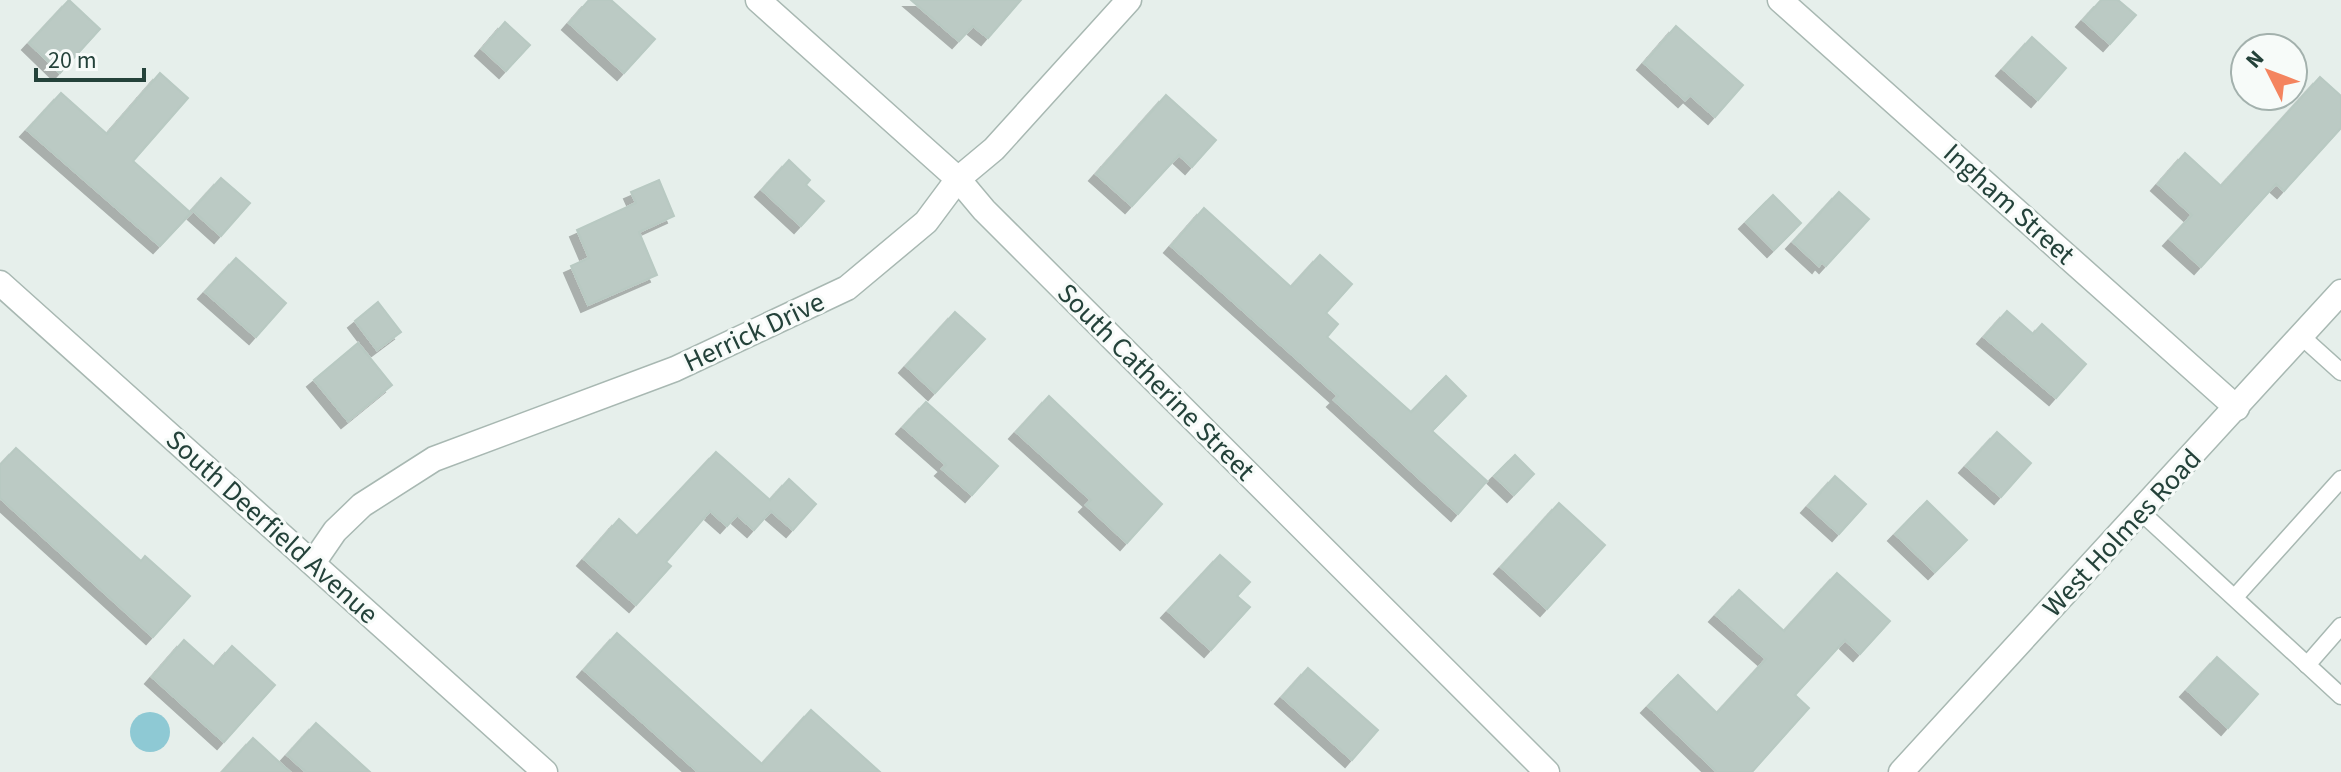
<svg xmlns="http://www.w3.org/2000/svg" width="2341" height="772" viewBox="0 0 2341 772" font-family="'Source Sans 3',sans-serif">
  <defs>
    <filter id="shadow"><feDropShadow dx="-7" dy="7" stdDeviation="0" flood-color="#0004"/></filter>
  </defs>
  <rect width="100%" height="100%" fill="#e6efeb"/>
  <circle fill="#8ec9d4" cx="150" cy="732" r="20"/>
  <g fill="#bbcac4" stroke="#b8c9c2" stroke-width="2" filter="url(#shadow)">
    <path d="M 69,0 L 100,29 L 60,73 L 29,43 Z"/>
    <path d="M 589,0 L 611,0 L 655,39 L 624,73 L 569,23 Z"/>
    <path d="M 911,0 L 1021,0 L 988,38 L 973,26 L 959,41 Z"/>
    <path d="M 2101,0 L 2118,0 L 2136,15 L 2110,44 L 2083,20 Z"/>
    <path d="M 505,22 L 530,45 L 506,71 L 482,49 Z"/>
    <path d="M 1676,26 L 1743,85 L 1715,117 L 1690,95 L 1685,100 L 1644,63 Z"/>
    <path d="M 2032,37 L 2066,68 L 2038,100 L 2003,69 Z"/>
    <path d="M 160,73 L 188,98 L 133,161 L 191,213 L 160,246 L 27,130 L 61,93 L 107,134 Z"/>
    <path d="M 2320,77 L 2341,96 L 2341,128 L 2284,191 L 2276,184 L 2201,267 L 2170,239 L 2192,215 L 2158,184 L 2185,153 L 2221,186 Z"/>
    <path d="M 1166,95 L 1216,140 L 1192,167 L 1179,155 L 1132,206 L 1096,174 Z"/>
    <path d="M 789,160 L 810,180 L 806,185 L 824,201 L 801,226 L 762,190 Z"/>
    <path d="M 221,178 L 250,203 L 221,236 L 192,210 Z"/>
    <path d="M 659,180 L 674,216 L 639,232 L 657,275 L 588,305 L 571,266 L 589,258 L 577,230 L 636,203 L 631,192 Z"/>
    <path d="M 1839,192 L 1869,219 L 1826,266 L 1822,262 L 1819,266 L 1793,242 Z"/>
    <path d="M 1773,195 L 1801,223 L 1774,250 L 1746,222 Z"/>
    <path d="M 1204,208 L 1291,287 L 1320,255 L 1352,284 L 1326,313 L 1338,324 L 1327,337 L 1411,412 L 1446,376 L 1466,396 L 1432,431 L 1487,481 L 1458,514 L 1334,400 L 1338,396 L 1171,246 Z"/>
    <path d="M 236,258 L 286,303 L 256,337 L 205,292 Z"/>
    <path d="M 378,302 L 401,332 L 377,350 L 355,321 Z"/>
    <path d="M 2007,311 L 2033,334 L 2042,324 L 2086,364 L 2056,398 L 1984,337 Z"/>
    <path d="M 955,312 L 985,339 L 935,393 L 906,366 Z"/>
    <path d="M 358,343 L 392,385 L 348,421 L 314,380 Z"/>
    <path d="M 1049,396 L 1162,504 L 1127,543 L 1086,505 L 1091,500 L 1016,432 Z"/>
    <path d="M 926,402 L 998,466 L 972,495 L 942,469 L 946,465 L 903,427 Z"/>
    <path d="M 1997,432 L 2031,463 L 2001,497 L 1966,466 Z"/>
    <path d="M 16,448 L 141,561 L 145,556 L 190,596 L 153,637 L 0,498 L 0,465 Z"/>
    <path d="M 716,452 L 770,500 L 789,479 L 816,504 L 793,530 L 771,511 L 754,530 L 737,515 L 727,526 L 710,511 L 666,562 L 671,566 L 636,605 L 584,559 L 619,519 L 637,536 Z"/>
    <path d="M 1515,455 L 1534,474 L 1514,495 L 1494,476 Z"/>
    <path d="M 1835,476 L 1866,504 L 1839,534 L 1808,506 Z"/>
    <path d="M 1927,501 L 1967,540 L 1935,572 L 1895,534 Z"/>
    <path d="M 1559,503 L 1605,545 L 1547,609 L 1501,567 Z"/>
    <path d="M 1220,555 L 1250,582 L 1237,596 L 1250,607 L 1211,650 L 1168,611 Z"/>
    <path d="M 1837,573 L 1890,621 L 1860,654 L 1845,640 L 1795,695 L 1809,708 L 1752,772 L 1717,772 L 1648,706 L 1678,675 L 1717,713 L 1766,659 L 1716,615 L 1739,590 L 1784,631 Z"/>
    <path d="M 617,633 L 762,764 L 811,710 L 880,772 L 698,772 L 584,670 Z"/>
    <path d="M 184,640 L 214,667 L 232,646 L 275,685 L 224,742 L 152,677 Z"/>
    <path d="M 2217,657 L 2258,694 L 2228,728 L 2187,690 Z"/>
    <path d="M 1308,668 L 1378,730 L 1352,760 L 1282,697 Z"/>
    <path d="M 316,723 L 370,772 L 306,772 L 287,755 Z"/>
    <path d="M 253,738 L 290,772 L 222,772 Z"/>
  </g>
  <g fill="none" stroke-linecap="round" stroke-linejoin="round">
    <defs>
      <g id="service">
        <path d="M 2301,336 L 2341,372"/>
        <path d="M 2142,513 L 2341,696"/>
        <path d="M 2235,597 L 2341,479"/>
        <path d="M 2307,665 L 2341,626"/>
      </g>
      <g id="minor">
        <path d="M 758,0 L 958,179 L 984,210 L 1547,772"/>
        <path d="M 1780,0 L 2237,408"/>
        <path d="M 0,283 L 545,772"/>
        <path d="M 313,563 L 335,531 L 362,505 L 434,459 L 675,369 L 847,288 L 926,222 L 958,179 L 994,149 L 1129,0"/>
      </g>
      <path id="tertiary" d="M 1901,772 L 2341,292"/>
    </defs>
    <use href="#service" stroke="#a8b8b2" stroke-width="19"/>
    <use href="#minor" stroke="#a8b8b2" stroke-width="27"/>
    <use href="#tertiary" stroke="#a8b8b2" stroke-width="27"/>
    <use href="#service" stroke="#fff" stroke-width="16"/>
    <use href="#minor" stroke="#fff" stroke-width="24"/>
    <use href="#tertiary" stroke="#fff" stroke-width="24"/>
  </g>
  <g text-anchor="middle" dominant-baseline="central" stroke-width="6" stroke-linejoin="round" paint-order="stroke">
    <g font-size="28" fill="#24423a" stroke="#f7fbf9">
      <text transform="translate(2009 204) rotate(42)">Ingham Street</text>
      <text transform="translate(754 332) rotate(-25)">Herrick Drive</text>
      <text transform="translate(1156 382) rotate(45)">South Catherine Street</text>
      <text transform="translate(272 527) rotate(42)">South Deerfield Avenue</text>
      <text transform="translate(2122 533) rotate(-47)">West Holmes Road</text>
    </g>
  </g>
  <g transform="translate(2269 72) rotate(312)"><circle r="38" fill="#f7fbf9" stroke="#a3b1ad" stroke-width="2"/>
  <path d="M0-6L14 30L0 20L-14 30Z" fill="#f4845f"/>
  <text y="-12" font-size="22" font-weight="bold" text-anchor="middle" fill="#24423a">N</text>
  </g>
  <path d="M36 68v12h108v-12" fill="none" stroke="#24423a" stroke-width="4"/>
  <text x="48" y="68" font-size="24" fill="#24423a" stroke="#f7fbf9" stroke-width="6" paint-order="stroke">20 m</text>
</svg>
